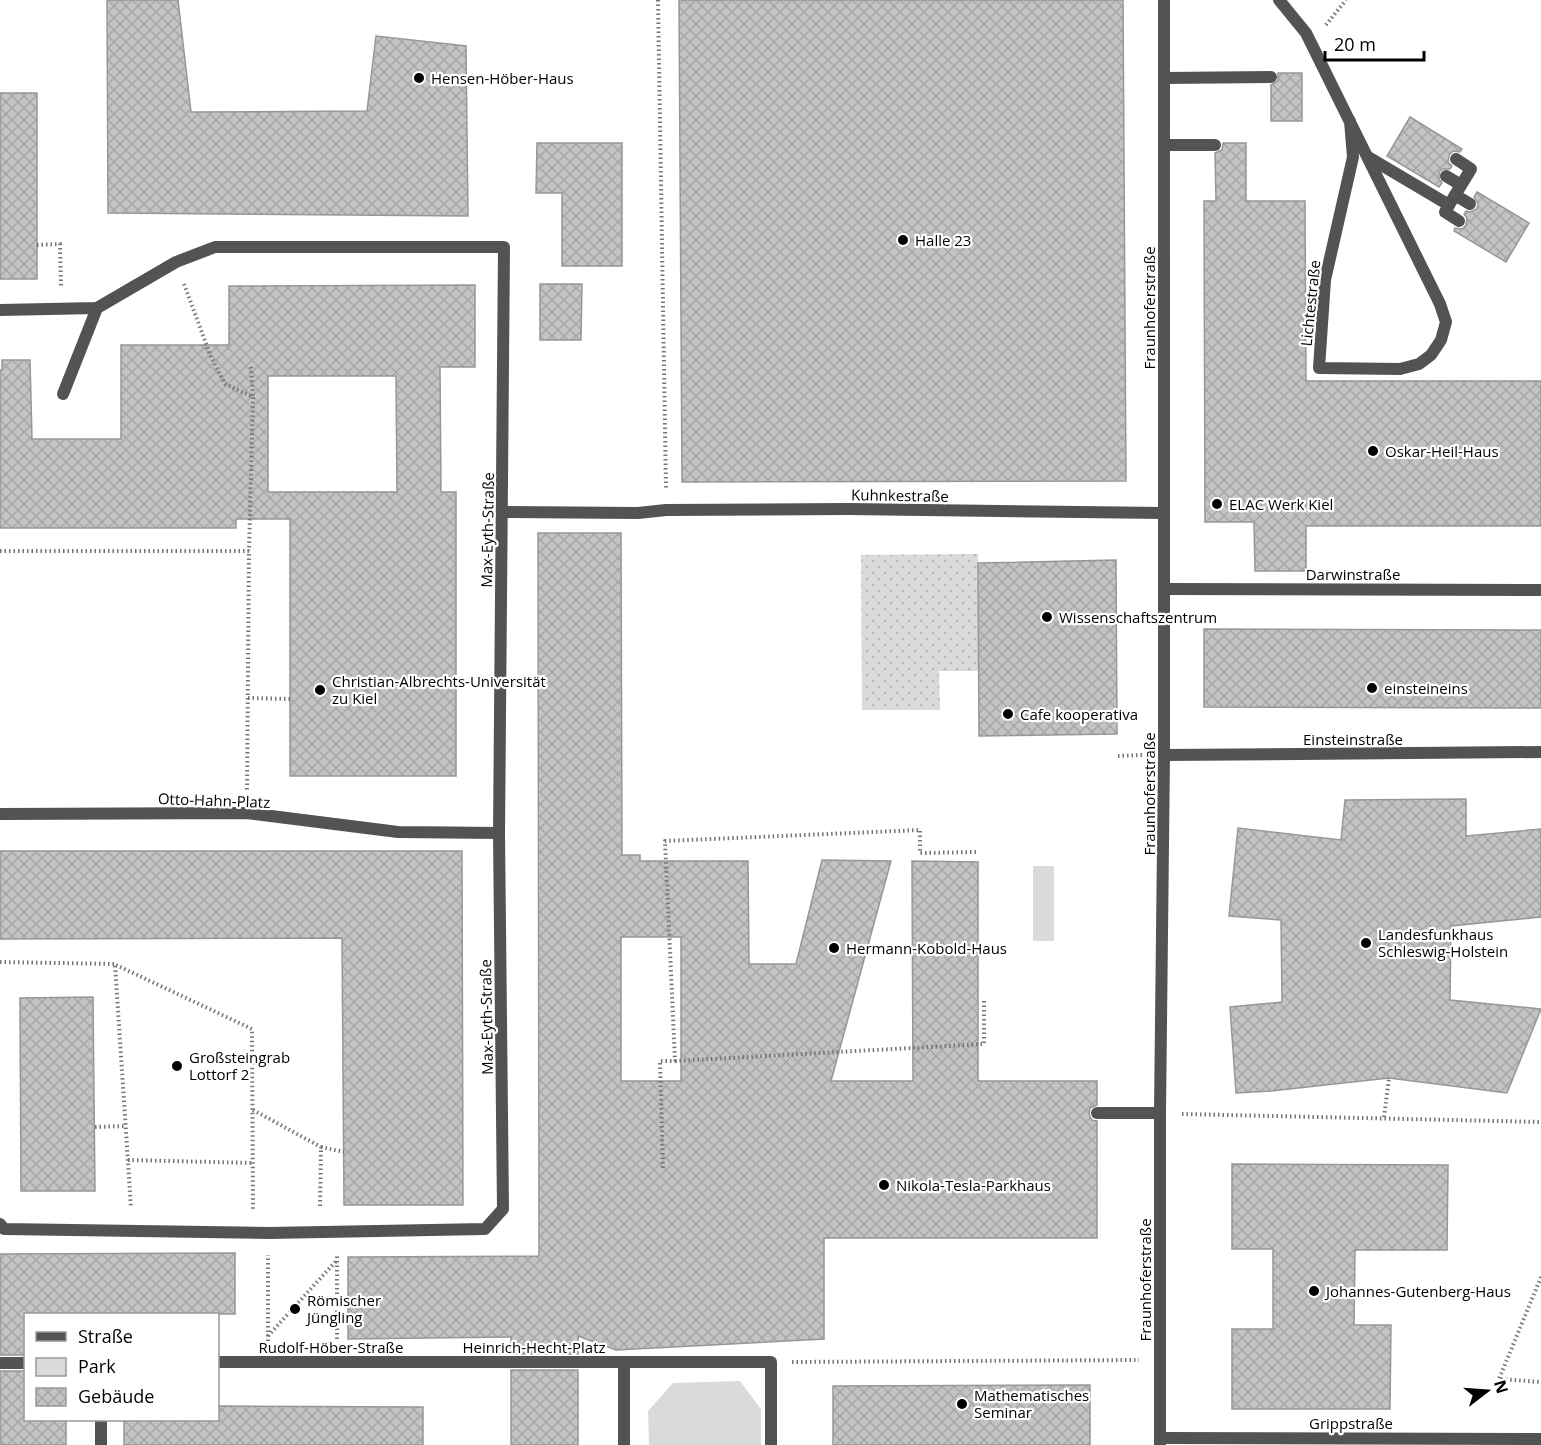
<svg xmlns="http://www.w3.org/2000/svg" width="1541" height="1445" viewBox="0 0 1541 1445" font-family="'Open Sans',sans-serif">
  <defs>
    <pattern id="grass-dots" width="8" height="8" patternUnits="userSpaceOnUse" patternTransform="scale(1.5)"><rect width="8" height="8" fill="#dadada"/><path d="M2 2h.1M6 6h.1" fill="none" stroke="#b9b9b9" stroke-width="1.8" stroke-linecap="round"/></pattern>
    <pattern id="building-cross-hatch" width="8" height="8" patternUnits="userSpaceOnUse" patternTransform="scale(1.5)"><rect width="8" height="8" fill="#c3c3c3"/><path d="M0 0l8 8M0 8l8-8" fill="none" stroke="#a6a6a6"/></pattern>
  </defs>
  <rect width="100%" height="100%" fill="#fff"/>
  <path fill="url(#grass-dots)" d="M 978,554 L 978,671 L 939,671 L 940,710 L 862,710 L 861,555 Z"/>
  <g fill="#dadada">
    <rect x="1033" y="866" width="21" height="75"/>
    <path d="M 740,1381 L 761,1409 L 761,1445 L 649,1445 L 648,1411 L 673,1383 Z"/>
  </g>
  <g fill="url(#building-cross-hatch)" stroke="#979797" stroke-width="1.5" fill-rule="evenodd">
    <path d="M 107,0 L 178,0 L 191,112 L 367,111 L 376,36 L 466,46 L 468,216 L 108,213 Z"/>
    <path d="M 679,0 L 1123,0 L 1126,481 L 682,482 Z"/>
    <path d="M 1278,73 L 1302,73 L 1302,121 L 1271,121 L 1271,85 L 1278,81 Z"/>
    <rect x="0" y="93" width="37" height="186"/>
    <path d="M 1410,117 L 1462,149 L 1460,152 L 1453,151 L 1449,155 L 1448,162 L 1452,166 L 1450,169 L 1443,169 L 1439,172 L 1439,179 L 1442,183 L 1439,187 L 1387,156 Z"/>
    <path d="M 537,143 L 622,143 L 622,266 L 562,266 L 562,193 L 536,193 Z"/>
    <path d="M 1223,143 L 1246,143 L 1246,201 L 1305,201 L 1306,381 L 1541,381 L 1541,526 L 1306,526 L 1306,571 L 1255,571 L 1254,522 L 1205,522 L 1204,201 L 1216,201 L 1215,153 L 1222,150 Z"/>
    <path d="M 1477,192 L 1529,223 L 1506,262 L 1454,231 L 1455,228 L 1462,229 L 1466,225 L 1467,218 L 1464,214 L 1466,211 L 1470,212 L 1477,209 L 1478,204 L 1474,197 Z"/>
    <path d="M 540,284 L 582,284 L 581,340 L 540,340 Z"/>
    <path d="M 475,285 L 475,367 L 440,367 L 441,492 L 456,492 L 456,776 L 290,776 L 290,519 L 236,519 L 236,528 L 0,528 L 0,370 L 2,370 L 2,360 L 30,360 L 32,439 L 121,439 L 121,345 L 229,345 L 229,286 ZM 268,376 L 396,376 L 397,492 L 268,492 Z"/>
    <path d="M 538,533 L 621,533 L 622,855 L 640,855 L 640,861 L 748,861 L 749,964 L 796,964 L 822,860 L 891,861 L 831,1081 L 913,1081 L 912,861 L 978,862 L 978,1081 L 1097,1081 L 1097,1105 L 1090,1108 L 1089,1114 L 1092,1120 L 1097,1121 L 1097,1238 L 824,1238 L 824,1339 L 616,1350 L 578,1336 L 578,1354 L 511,1354 L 511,1337 L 348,1339 L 348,1257 L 539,1256 ZM 621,937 L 681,937 L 681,1081 L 621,1081 Z"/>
    <path d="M 1116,560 L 1117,734 L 979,736 L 978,563 Z"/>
    <path d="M 1204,629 L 1541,630 L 1541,708 L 1204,707 Z"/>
    <path d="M 1466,799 L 1466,836 L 1541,829 L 1541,917 L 1451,926 L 1450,1000 L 1541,1009 L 1507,1093 L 1389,1078 L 1271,1091 L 1236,1093 L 1230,1007 L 1282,1002 L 1281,920 L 1229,916 L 1238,828 L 1341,840 L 1345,800 Z"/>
    <path d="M 0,851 L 462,851 L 463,1205 L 344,1205 L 342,938 L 0,939 Z"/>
    <path d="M 93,997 L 95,1191 L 21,1191 L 20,998 Z"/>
    <path d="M 1232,1164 L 1448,1165 L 1447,1250 L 1355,1250 L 1354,1325 L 1391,1325 L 1390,1409 L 1232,1409 L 1232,1329 L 1273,1329 L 1273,1249 L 1232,1249 Z"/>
    <path d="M 235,1253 L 235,1314 L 26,1314 L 26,1355 L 0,1355 L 0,1254 Z"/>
    <rect x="511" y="1370" width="67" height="75"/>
    <path d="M 0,1371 L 26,1371 L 26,1419 L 66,1419 L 66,1445 L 0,1445 Z"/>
    <path d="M 1090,1385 L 1090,1445 L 833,1445 L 833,1386 Z"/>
    <path d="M 218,1406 L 423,1407 L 423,1445 L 124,1445 L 124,1419 L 218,1419 Z"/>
  </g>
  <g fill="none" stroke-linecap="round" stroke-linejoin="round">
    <g stroke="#757575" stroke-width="4" stroke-dasharray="1.5 3" stroke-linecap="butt">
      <path d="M 658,0 L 666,488"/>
      <path d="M 1326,25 L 1346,0"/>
      <path d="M 37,245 L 60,244 L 61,287"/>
      <path d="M 184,284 L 211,357 L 225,384 L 253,397 L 249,551"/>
      <path d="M 251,367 L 253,397"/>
      <path d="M 0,551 L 249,551 L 247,792"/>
      <path d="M 248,698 L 290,699"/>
      <path d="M 1118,756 L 1142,755"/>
      <path d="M 0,962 L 115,964 L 131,1208"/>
      <path d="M 116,965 L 252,1029 L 253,1210"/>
      <path d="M 675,1061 L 984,1044 L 984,1000"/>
      <path d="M 253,1110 L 321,1147 L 320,1209"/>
      <path d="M 1182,1114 L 1541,1122"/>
      <path d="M 1384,1117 L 1389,1078"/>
      <path d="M 95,1127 L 126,1126"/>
      <path d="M 321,1147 L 344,1152"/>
      <path d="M 128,1160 L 253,1163"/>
      <path d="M 663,1168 L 660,1061 L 675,1061 L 665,841 L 920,830 L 920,853 L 978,852"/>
      <path d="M 1541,1277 L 1499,1379 L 1541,1382"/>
      <path d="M 268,1336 L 337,1260"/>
      <path d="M 337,1339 L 337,1254"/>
      <path d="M 268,1341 L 268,1255"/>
      <path d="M 792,1362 L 1139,1360"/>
    </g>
    <g stroke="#535353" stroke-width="12">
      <path d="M 1279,0 L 1306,33 L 1440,304 L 1446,322 L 1441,340 L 1431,355 L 1419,364 L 1400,369 L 1319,368 L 1325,280 L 1353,157 L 1350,121"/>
      <path d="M 1165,78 L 1271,77"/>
      <path d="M 1165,145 L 1215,145"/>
      <path d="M 1368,157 L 1449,205 L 1471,169 L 1456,159"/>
      <path d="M 1446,176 L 1461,185"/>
      <path d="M 1455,195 L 1470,204"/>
      <path d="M 1449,205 L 1445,212 L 1459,221"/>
      <path d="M 0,310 L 97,308 L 176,262 L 215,247 L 504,247 L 499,833 L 503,1209 L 485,1229 L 269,1233 L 4,1229 L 0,1224"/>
      <path d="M 502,512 L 638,513"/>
      <path d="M 1164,589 L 1541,590"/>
      <path d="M 0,814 L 247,813 L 398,832 L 499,833"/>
      <path d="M 1097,1113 L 1160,1113"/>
      <path d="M 218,1362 L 771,1362 L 771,1445"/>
      <path d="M 624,1362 L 624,1445"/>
      <path d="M 0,1363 L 26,1363"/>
    </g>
    <g stroke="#535353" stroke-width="12">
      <path d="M 63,394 L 97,308"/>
      <path d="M 638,513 L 666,510 L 848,509 L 1163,513"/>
      <path d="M 1164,755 L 1541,752"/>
      <path d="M 101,1420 L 101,1445"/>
      <path d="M 1160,1438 L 1541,1439"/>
      <path d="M 1160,1445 L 1160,1113 L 1164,755 L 1164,0"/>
    </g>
  </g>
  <g fill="#000" stroke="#fff" stroke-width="2">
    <circle cx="419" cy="78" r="6"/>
    <circle cx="903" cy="240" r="6"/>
    <circle cx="1373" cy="451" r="6"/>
    <circle cx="1217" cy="504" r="6"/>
    <circle cx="1047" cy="617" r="6"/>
    <circle cx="1372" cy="688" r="6"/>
    <circle cx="320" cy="690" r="6"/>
    <circle cx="1008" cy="714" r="6"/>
    <circle cx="1366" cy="943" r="6"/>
    <circle cx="834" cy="948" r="6"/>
    <circle cx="177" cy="1066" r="6"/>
    <circle cx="884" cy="1185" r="6"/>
    <circle cx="1314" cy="1291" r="6"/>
    <circle cx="295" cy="1309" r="6"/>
    <circle cx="962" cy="1404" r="6"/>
  </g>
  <g text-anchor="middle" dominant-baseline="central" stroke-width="4.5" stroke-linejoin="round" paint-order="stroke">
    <g font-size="15" fill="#000" stroke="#fff" text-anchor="start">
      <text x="431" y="78">Hensen-Höber-Haus</text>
      <text x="915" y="240">Halle 23</text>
      <text x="1385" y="451">Oskar-Heil-Haus</text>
      <text x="1229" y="504">ELAC Werk Kiel</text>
      <text x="1059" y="617">Wissenschaftszentrum</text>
      <text x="332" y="681">Christian-Albrechts-Universität<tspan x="332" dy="17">zu Kiel</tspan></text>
      <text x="1384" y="688">einsteineins</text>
      <text x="1020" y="714">Cafe kooperativa</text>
      <text x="1378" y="934">Landesfunkhaus<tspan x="1378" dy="17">Schleswig-Holstein</tspan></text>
      <text x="846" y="948">Hermann-Kobold-Haus</text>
      <text x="189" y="1057">Großsteingrab<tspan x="189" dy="17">Lottorf 2</tspan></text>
      <text x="896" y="1185">Nikola-Tesla-Parkhaus</text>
      <text x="1326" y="1291">Johannes-Gutenberg-Haus</text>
      <text x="307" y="1300">Römischer<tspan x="307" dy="17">Jüngling</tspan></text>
      <text x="974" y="1395">Mathematisches<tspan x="974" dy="17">Seminar</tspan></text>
    </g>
    <g font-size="15" fill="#000" stroke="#fff">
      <text transform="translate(1310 303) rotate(-84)">Lichtestraße</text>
      <text transform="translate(1149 308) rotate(-90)">Fraunhoferstraße</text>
      <text transform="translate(900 495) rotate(1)">Kuhnkestraße</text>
      <text transform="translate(487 530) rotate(-89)">Max-Eyth-Straße</text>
      <text x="1353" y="574">Darwinstraße</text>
      <text x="1353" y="739">Einsteinstraße</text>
      <text transform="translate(1149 794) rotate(-90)">Fraunhoferstraße</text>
      <text transform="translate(214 800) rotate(2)">Otto-Hahn-Platz</text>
      <text transform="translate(486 1017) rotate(-91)">Max-Eyth-Straße</text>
      <text transform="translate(1145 1280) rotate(-90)">Fraunhoferstraße</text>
      <text x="331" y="1347">Rudolf-Höber-Straße</text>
      <text x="534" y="1347">Heinrich-Hecht-Platz</text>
      <text x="1351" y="1423">Grippstraße</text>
    </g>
  </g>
  <rect x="24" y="1313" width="195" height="108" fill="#ffffff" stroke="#999999" stroke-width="1.5"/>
  <rect x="36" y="1332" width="30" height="9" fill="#535353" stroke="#999999" stroke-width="1.5"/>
  <text x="78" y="1343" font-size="18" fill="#000000">Straße</text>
  <rect x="36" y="1358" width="30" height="18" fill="#dadada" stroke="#999999" stroke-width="1.5"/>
  <text x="78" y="1373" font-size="18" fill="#000000">Park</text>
  <rect x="36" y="1388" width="30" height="18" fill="url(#building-cross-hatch)" stroke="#999999" stroke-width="1.5"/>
  <text x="78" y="1403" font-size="18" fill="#000000">Gebäude</text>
  <g transform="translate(1487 1391) rotate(73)" stroke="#ffffff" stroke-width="4.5" paint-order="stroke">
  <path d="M0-4.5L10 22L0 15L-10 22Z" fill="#000000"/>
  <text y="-9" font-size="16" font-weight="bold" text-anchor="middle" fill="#000000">N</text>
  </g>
  <path d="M1325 51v9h99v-9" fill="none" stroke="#000000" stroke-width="3"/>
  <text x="1334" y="51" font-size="18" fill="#000000" stroke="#ffffff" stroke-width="4.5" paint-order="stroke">20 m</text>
</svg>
